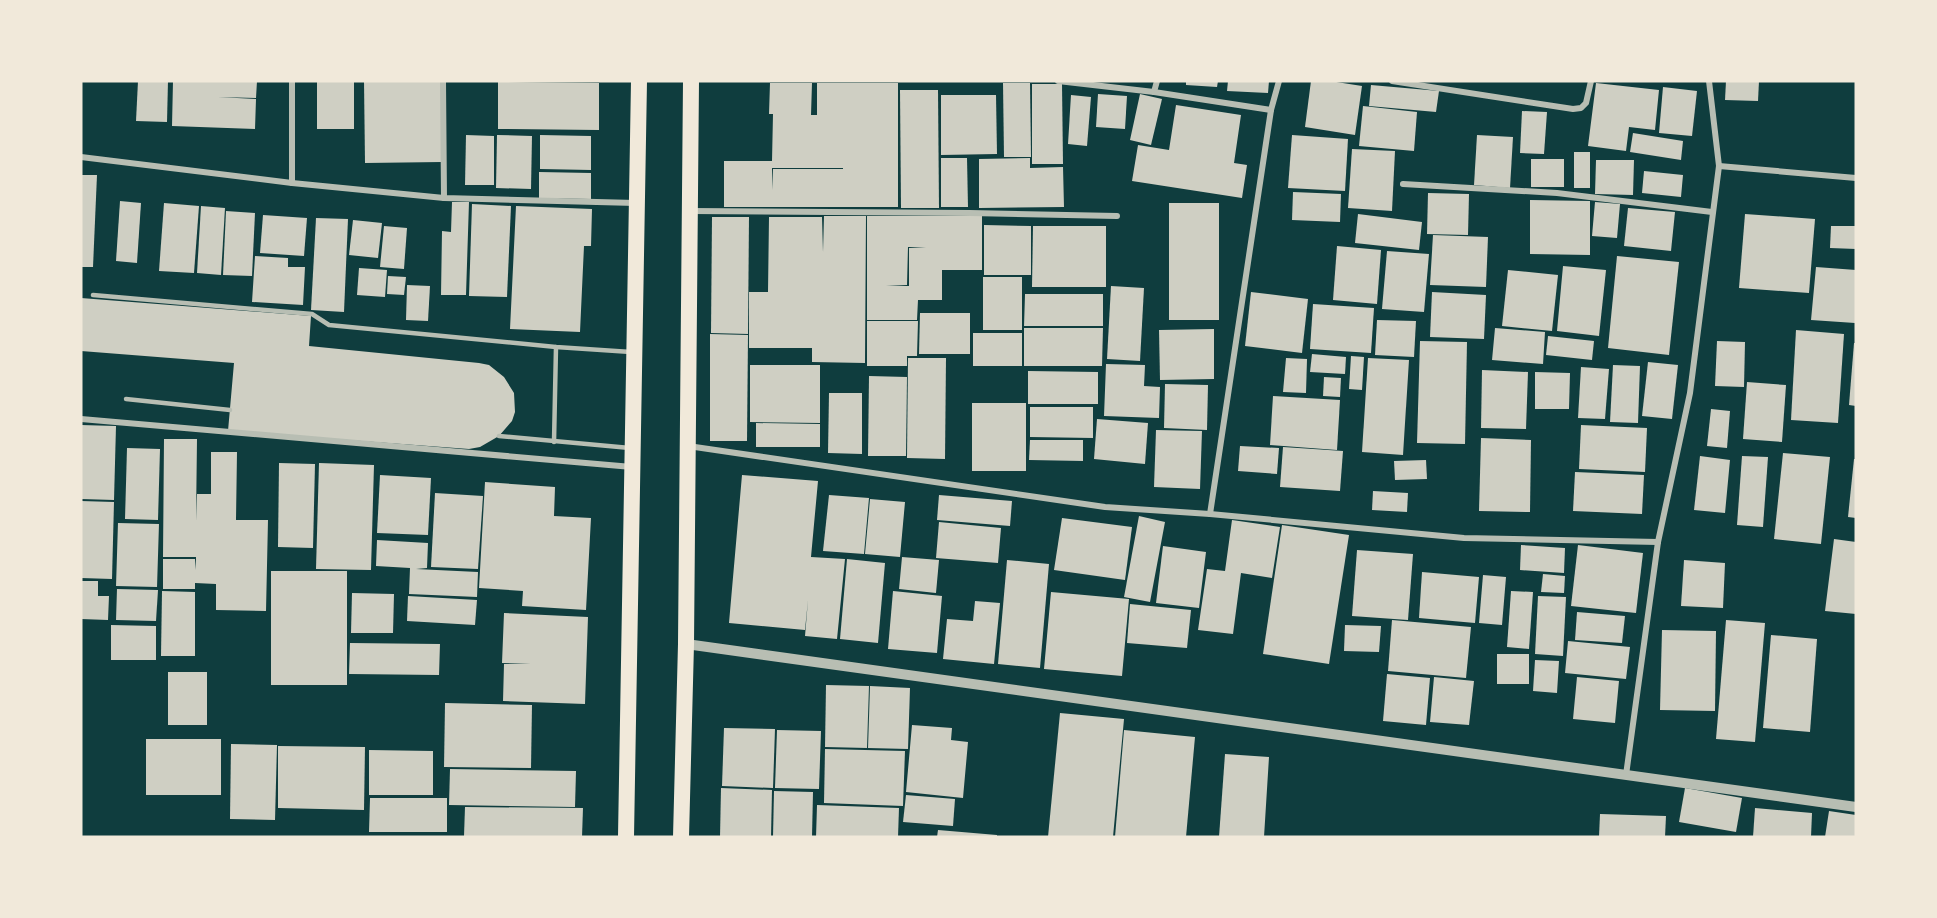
<svg xmlns="http://www.w3.org/2000/svg" width="1937" height="918" viewBox="0 0 1937 918" font-family="Overpass,sans-serif">
  <rect width="100%" height="100%" fill="#0f3d3e"/>
  <g fill="#cfcfc3" fill-rule="evenodd">
    <path d="M 138,81 L 168,81 L 167,122 L 136,121 Z"/>
    <path d="M 173,81 L 257,81 L 256,98 L 218,97 L 256,99 L 255,129 L 172,126 Z"/>
    <rect x="317" y="81" width="37" height="48"/>
    <path d="M 364,81 L 441,81 L 442,162 L 365,163 Z"/>
    <path d="M 1186,81 L 1218,81 L 1217,87 L 1186,85 Z"/>
    <path d="M 1228,81 L 1269,81 L 1268,93 L 1227,91 Z"/>
    <path d="M 1311,81 L 1330,81 L 1362,86 L 1355,135 L 1305,127 Z"/>
    <path d="M 1726,81 L 1759,81 L 1758,101 L 1725,100 Z"/>
    <path d="M 498,82 L 599,83 L 599,130 L 498,129 Z"/>
    <path d="M 770,83 L 812,83 L 811,115 L 817,115 L 817,83 L 898,83 L 898,207 L 724,207 L 724,161 L 772,161 L 773,114 L 769,114 ZM 772,168 L 843,168 L 843,169 L 773,169 L 772,190 Z"/>
    <path d="M 1003,83 L 1030,83 L 1031,157 L 1004,157 Z"/>
    <path d="M 1596,83 L 1659,90 L 1655,130 L 1629,127 L 1626,151 L 1588,146 Z"/>
    <path d="M 1032,84 L 1062,84 L 1063,164 L 1032,164 Z"/>
    <path d="M 1371,85 L 1439,91 L 1436,112 L 1369,106 Z"/>
    <path d="M 1663,87 L 1697,91 L 1692,136 L 1659,133 Z"/>
    <path d="M 900,90 L 938,90 L 939,208 L 901,208 Z"/>
    <path d="M 1098,94 L 1127,96 L 1125,129 L 1096,127 Z"/>
    <path d="M 1140,94 L 1162,99 L 1151,145 L 1130,140 Z"/>
    <path d="M 941,95 L 996,95 L 997,154 L 941,155 Z"/>
    <path d="M 1071,95 L 1091,97 L 1087,146 L 1068,144 Z"/>
    <path d="M 1176,105 L 1241,115 L 1234,163 L 1247,165 L 1242,198 L 1132,181 L 1138,145 L 1169,150 Z"/>
    <path d="M 1363,106 L 1417,112 L 1414,151 L 1359,146 Z"/>
    <path d="M 1522,111 L 1547,112 L 1544,154 L 1520,153 Z"/>
    <path d="M 1633,133 L 1683,141 L 1681,160 L 1630,152 Z"/>
    <path d="M 466,135 L 494,136 L 494,185 L 465,185 Z"/>
    <path d="M 497,135 L 532,136 L 531,189 L 496,188 Z"/>
    <path d="M 540,135 L 591,136 L 591,170 L 540,169 Z"/>
    <path d="M 1292,135 L 1348,139 L 1345,191 L 1288,188 Z"/>
    <path d="M 1477,135 L 1513,137 L 1510,188 L 1474,185 Z"/>
    <path d="M 1352,149 L 1395,151 L 1392,211 L 1348,208 Z"/>
    <rect x="1574" y="152" width="16" height="36"/>
    <path d="M 941,158 L 967,158 L 968,207 L 941,207 Z"/>
    <path d="M 1030,158 L 1030,168 L 1063,167 L 1064,207 L 979,208 L 979,159 Z"/>
    <rect x="1531" y="159" width="33" height="28"/>
    <path d="M 1596,160 L 1634,160 L 1633,195 L 1595,194 Z"/>
    <path d="M 1644,171 L 1683,175 L 1681,197 L 1642,193 Z"/>
    <path d="M 539,172 L 591,173 L 591,199 L 539,198 Z"/>
    <path d="M 81,175 L 97,175 L 93,267 L 81,267 Z"/>
    <path d="M 1293,192 L 1341,194 L 1340,222 L 1292,220 Z"/>
    <path d="M 1428,193 L 1469,194 L 1468,235 L 1427,234 Z"/>
    <path d="M 1530,200 L 1590,201 L 1590,255 L 1530,254 Z"/>
    <path d="M 120,201 L 141,203 L 137,263 L 116,261 Z"/>
    <path d="M 452,202 L 469,202 L 466,295 L 441,295 L 442,231 L 451,232 Z"/>
    <path d="M 1595,202 L 1620,204 L 1617,238 L 1592,236 Z"/>
    <path d="M 164,203 L 199,206 L 194,273 L 159,271 Z"/>
    <rect x="1169" y="203" width="50" height="117"/>
    <path d="M 472,204 L 511,206 L 507,297 L 469,296 Z"/>
    <path d="M 201,206 L 225,208 L 221,275 L 197,273 Z"/>
    <path d="M 516,206 L 592,209 L 591,246 L 584,246 L 580,332 L 510,329 Z"/>
    <path d="M 1628,208 L 1675,212 L 1671,251 L 1624,246 Z"/>
    <path d="M 226,211 L 255,213 L 252,276 L 223,275 Z"/>
    <path d="M 1358,214 L 1422,222 L 1419,250 L 1355,243 Z"/>
    <path d="M 1745,214 L 1815,219 L 1809,293 L 1739,288 Z"/>
    <path d="M 263,215 L 307,218 L 304,256 L 260,253 Z"/>
    <path d="M 824,216 L 866,216 L 865,363 L 812,362 L 812,348 L 749,348 L 749,292 L 768,292 L 769,217 L 822,217 L 823,252 Z"/>
    <path d="M 867,216 L 982,216 L 982,270 L 942,270 L 942,300 L 918,300 L 917,320 L 867,320 ZM 908,247 L 926,247 L 909,248 L 909,286 L 886,286 L 907,285 Z"/>
    <path d="M 712,217 L 749,217 L 748,334 L 711,333 Z"/>
    <path d="M 316,218 L 348,219 L 344,312 L 311,310 Z"/>
    <path d="M 353,220 L 382,223 L 378,258 L 349,255 Z"/>
    <path d="M 984,225 L 1031,226 L 1031,275 L 984,275 Z"/>
    <path d="M 384,226 L 407,228 L 404,269 L 380,267 Z"/>
    <path d="M 1033,226 L 1106,226 L 1106,287 L 1032,287 Z"/>
    <path d="M 1831,226 L 1856,226 L 1856,249 L 1830,248 Z"/>
    <path d="M 1433,235 L 1488,237 L 1486,287 L 1430,285 Z"/>
    <path d="M 1337,246 L 1381,250 L 1377,304 L 1333,300 Z"/>
    <path d="M 1387,251 L 1429,254 L 1424,312 L 1382,309 Z"/>
    <path d="M 255,256 L 288,258 L 288,267 L 305,267 L 303,305 L 252,302 Z"/>
    <path d="M 1617,256 L 1679,262 L 1669,355 L 1608,348 Z"/>
    <path d="M 1563,266 L 1606,270 L 1599,336 L 1557,331 Z"/>
    <path d="M 1816,267 L 1856,270 L 1855,323 L 1811,320 Z"/>
    <path d="M 359,268 L 387,270 L 385,297 L 357,295 Z"/>
    <path d="M 1508,270 L 1558,275 L 1552,331 L 1502,326 Z"/>
    <path d="M 388,276 L 406,277 L 404,295 L 387,294 Z"/>
    <rect x="983" y="277" width="39" height="53"/>
    <path d="M 407,285 L 430,286 L 428,321 L 406,320 Z"/>
    <path d="M 1111,286 L 1144,288 L 1140,361 L 1107,359 Z"/>
    <path d="M 1251,292 L 1308,299 L 1302,353 L 1245,346 Z"/>
    <path d="M 1432,292 L 1486,295 L 1484,339 L 1430,337 Z"/>
    <path d="M 1025,294 L 1103,294 L 1103,326 L 1024,326 Z"/>
    <path d="M 81,298 L 311,316 L 309,346 L 479,363 L 489,365 L 504,377 L 514,393 L 515,412 L 512,421 L 499,436 L 480,447 L 469,449 L 228,431 L 234,363 L 81,351 Z"/>
    <path d="M 1313,304 L 1374,308 L 1371,353 L 1310,349 Z"/>
    <path d="M 920,313 L 970,313 L 970,354 L 919,354 Z"/>
    <path d="M 1377,320 L 1416,321 L 1414,357 L 1375,355 Z"/>
    <path d="M 867,321 L 918,321 L 917,356 L 907,356 L 907,366 L 867,366 Z"/>
    <path d="M 1024,328 L 1103,328 L 1102,366 L 1024,366 Z"/>
    <path d="M 1495,328 L 1545,332 L 1543,364 L 1492,360 Z"/>
    <path d="M 1214,329 L 1214,379 L 1160,380 L 1159,330 Z"/>
    <path d="M 1796,330 L 1844,334 L 1838,423 L 1791,420 Z"/>
    <rect x="973" y="333" width="49" height="33"/>
    <path d="M 710,334 L 748,335 L 747,441 L 710,441 Z"/>
    <path d="M 1548,336 L 1594,341 L 1592,360 L 1546,355 Z"/>
    <path d="M 1420,341 L 1467,342 L 1465,444 L 1417,443 Z"/>
    <path d="M 1717,341 L 1745,342 L 1744,387 L 1715,386 Z"/>
    <path d="M 1854,343 L 1856,343 L 1856,406 L 1849,405 Z"/>
    <path d="M 1312,354 L 1346,357 L 1345,374 L 1310,372 Z"/>
    <path d="M 1351,356 L 1364,357 L 1362,390 L 1349,389 Z"/>
    <path d="M 908,358 L 946,358 L 945,459 L 907,458 Z"/>
    <path d="M 1286,358 L 1307,359 L 1306,393 L 1283,392 Z"/>
    <path d="M 1368,358 L 1409,360 L 1403,455 L 1362,452 Z"/>
    <path d="M 1648,362 L 1678,365 L 1672,419 L 1642,416 Z"/>
    <path d="M 1106,364 L 1145,365 L 1144,386 L 1160,387 L 1159,418 L 1104,416 Z"/>
    <path d="M 750,365 L 820,365 L 820,423 L 750,422 Z"/>
    <path d="M 1613,365 L 1640,366 L 1638,423 L 1610,422 Z"/>
    <path d="M 1581,367 L 1609,369 L 1605,419 L 1578,418 Z"/>
    <path d="M 1482,370 L 1528,372 L 1526,429 L 1481,428 Z"/>
    <path d="M 1028,371 L 1098,372 L 1098,404 L 1028,404 Z"/>
    <path d="M 1535,372 L 1570,373 L 1569,409 L 1535,409 Z"/>
    <path d="M 869,376 L 907,377 L 906,456 L 868,456 Z"/>
    <path d="M 1324,377 L 1341,378 L 1340,397 L 1323,396 Z"/>
    <path d="M 1747,382 L 1786,385 L 1782,442 L 1743,439 Z"/>
    <path d="M 1165,384 L 1208,385 L 1207,430 L 1164,428 Z"/>
    <path d="M 829,393 L 862,393 L 862,454 L 828,453 Z"/>
    <path d="M 1273,396 L 1340,400 L 1337,450 L 1270,445 Z"/>
    <rect x="972" y="403" width="54" height="68"/>
    <path d="M 1030,407 L 1093,407 L 1093,438 L 1030,437 Z"/>
    <path d="M 1711,409 L 1730,411 L 1727,448 L 1707,446 Z"/>
    <path d="M 1097,419 L 1148,423 L 1145,464 L 1094,459 Z"/>
    <path d="M 756,423 L 820,424 L 820,447 L 756,447 Z"/>
    <path d="M 81,425 L 116,426 L 114,500 L 81,499 Z"/>
    <path d="M 1581,425 L 1647,428 L 1645,472 L 1579,469 Z"/>
    <path d="M 1156,430 L 1202,431 L 1200,489 L 1154,487 Z"/>
    <path d="M 1481,438 L 1531,440 L 1530,512 L 1479,511 Z"/>
    <path d="M 164,439 L 197,439 L 196,521 L 197,494 L 211,494 L 211,452 L 237,452 L 236,520 L 268,520 L 266,611 L 216,610 L 216,584 L 195,583 L 195,589 L 163,589 L 163,559 L 195,559 L 196,570 L 196,557 L 163,557 Z"/>
    <path d="M 1030,440 L 1083,440 L 1083,461 L 1029,460 Z"/>
    <path d="M 1240,446 L 1279,448 L 1277,474 L 1238,471 Z"/>
    <path d="M 1283,447 L 1343,451 L 1340,491 L 1280,487 Z"/>
    <path d="M 127,448 L 160,449 L 158,520 L 125,519 Z"/>
    <path d="M 1783,453 L 1830,457 L 1821,544 L 1774,539 Z"/>
    <path d="M 1700,456 L 1730,460 L 1725,513 L 1694,510 Z"/>
    <path d="M 1742,456 L 1768,457 L 1763,527 L 1737,525 Z"/>
    <path d="M 1854,459 L 1856,459 L 1856,518 L 1848,517 Z"/>
    <path d="M 1426,460 L 1427,479 L 1395,480 L 1394,461 Z"/>
    <path d="M 279,463 L 315,464 L 313,548 L 278,547 Z"/>
    <path d="M 319,463 L 374,465 L 371,570 L 316,569 Z"/>
    <path d="M 1575,472 L 1644,475 L 1642,514 L 1573,511 Z"/>
    <path d="M 380,475 L 431,478 L 428,535 L 377,533 Z"/>
    <path d="M 742,475 L 818,481 L 811,557 L 845,559 L 837,639 L 805,636 L 808,600 L 805,630 L 729,623 Z"/>
    <path d="M 485,482 L 555,487 L 554,516 L 591,518 L 586,610 L 522,606 L 523,591 L 479,588 Z"/>
    <path d="M 1373,491 L 1408,493 L 1407,512 L 1372,510 Z"/>
    <path d="M 435,493 L 483,496 L 478,569 L 431,567 Z"/>
    <path d="M 829,495 L 869,498 L 864,554 L 823,551 Z"/>
    <path d="M 939,495 L 1012,501 L 1010,526 L 937,520 Z"/>
    <path d="M 870,499 L 905,502 L 900,557 L 865,554 Z"/>
    <path d="M 81,501 L 114,502 L 112,579 L 81,578 Z"/>
    <path d="M 1139,516 L 1165,522 L 1150,602 L 1124,597 Z"/>
    <path d="M 1062,518 L 1132,527 L 1125,580 L 1054,570 Z"/>
    <path d="M 1232,520 L 1280,527 L 1272,578 L 1241,573 L 1233,634 L 1198,630 L 1207,569 L 1225,571 Z"/>
    <path d="M 939,522 L 1001,528 L 998,563 L 936,558 Z"/>
    <path d="M 118,523 L 159,524 L 157,587 L 116,586 Z"/>
    <path d="M 1282,525 L 1349,535 L 1329,664 L 1263,654 Z"/>
    <path d="M 1834,539 L 1856,542 L 1856,614 L 1825,611 Z"/>
    <path d="M 377,540 L 428,543 L 427,568 L 416,569 L 478,572 L 477,597 L 409,594 L 410,568 L 376,566 Z"/>
    <path d="M 1521,545 L 1565,548 L 1564,573 L 1520,570 Z"/>
    <path d="M 1578,545 L 1643,553 L 1636,613 L 1571,606 Z"/>
    <path d="M 1163,546 L 1206,552 L 1199,608 L 1156,603 Z"/>
    <path d="M 1357,550 L 1413,554 L 1408,620 L 1352,616 Z"/>
    <path d="M 902,557 L 939,560 L 936,593 L 899,589 Z"/>
    <path d="M 847,559 L 885,563 L 878,643 L 840,639 Z"/>
    <path d="M 1007,560 L 1049,564 L 1040,668 L 998,664 Z"/>
    <path d="M 1684,560 L 1725,563 L 1723,608 L 1681,606 Z"/>
    <rect x="271" y="571" width="76" height="114"/>
    <path d="M 1422,572 L 1479,577 L 1475,623 L 1419,618 Z"/>
    <path d="M 1543,574 L 1565,576 L 1564,593 L 1541,592 Z"/>
    <path d="M 1483,575 L 1506,577 L 1502,625 L 1479,623 Z"/>
    <path d="M 81,581 L 98,581 L 98,596 L 109,596 L 108,620 L 81,619 Z"/>
    <path d="M 117,589 L 158,590 L 156,621 L 116,620 Z"/>
    <path d="M 162,591 L 195,592 L 195,656 L 161,656 Z"/>
    <path d="M 893,591 L 942,596 L 937,653 L 888,649 Z"/>
    <path d="M 1511,591 L 1533,592 L 1529,649 L 1507,647 Z"/>
    <path d="M 1051,592 L 1129,599 L 1122,676 L 1044,669 Z"/>
    <path d="M 352,593 L 394,594 L 393,633 L 351,633 Z"/>
    <path d="M 408,596 L 477,600 L 475,625 L 407,621 Z"/>
    <path d="M 1538,596 L 1566,597 L 1563,656 L 1535,654 Z"/>
    <path d="M 975,601 L 1000,603 L 994,664 L 943,659 L 947,619 L 973,621 Z"/>
    <path d="M 1130,604 L 1191,610 L 1187,648 L 1127,643 Z"/>
    <path d="M 1577,612 L 1625,616 L 1622,643 L 1575,640 Z"/>
    <path d="M 504,613 L 588,617 L 585,704 L 503,701 L 504,664 L 531,664 L 502,663 Z"/>
    <path d="M 1392,620 L 1471,627 L 1466,678 L 1388,671 Z"/>
    <path d="M 1726,620 L 1765,623 L 1755,742 L 1716,739 Z"/>
    <path d="M 111,625 L 156,626 L 156,660 L 111,660 Z"/>
    <path d="M 1345,625 L 1381,626 L 1379,652 L 1344,651 Z"/>
    <path d="M 1662,630 L 1716,631 L 1715,711 L 1660,710 Z"/>
    <path d="M 1771,635 L 1817,639 L 1810,732 L 1763,728 Z"/>
    <path d="M 1568,641 L 1630,647 L 1626,679 L 1565,673 Z"/>
    <path d="M 350,643 L 440,644 L 439,675 L 349,674 Z"/>
    <rect x="1497" y="654" width="32" height="30"/>
    <path d="M 1535,660 L 1559,661 L 1557,693 L 1533,691 Z"/>
    <rect x="168" y="672" width="39" height="53"/>
    <path d="M 1387,674 L 1430,678 L 1426,725 L 1383,721 Z"/>
    <path d="M 1434,677 L 1474,681 L 1469,725 L 1430,722 Z"/>
    <path d="M 1577,677 L 1619,681 L 1615,723 L 1573,719 Z"/>
    <path d="M 826,685 L 869,686 L 867,748 L 825,747 Z"/>
    <path d="M 870,686 L 910,688 L 908,749 L 868,748 Z"/>
    <path d="M 445,703 L 532,705 L 531,768 L 444,767 Z"/>
    <path d="M 1060,713 L 1124,719 L 1113,837 L 1048,837 Z"/>
    <path d="M 912,725 L 952,728 L 951,740 L 968,742 L 963,798 L 906,792 Z"/>
    <path d="M 724,728 L 775,729 L 773,788 L 722,786 Z"/>
    <path d="M 777,730 L 821,731 L 819,789 L 775,788 Z"/>
    <path d="M 1124,730 L 1195,737 L 1186,837 L 1115,837 Z"/>
    <rect x="146" y="739" width="75" height="56"/>
    <path d="M 231,744 L 277,745 L 275,820 L 230,819 Z"/>
    <path d="M 278,746 L 365,747 L 364,810 L 278,808 Z"/>
    <path d="M 825,749 L 905,751 L 903,806 L 824,803 Z"/>
    <path d="M 369,750 L 433,751 L 433,795 L 369,795 Z"/>
    <path d="M 1225,754 L 1269,757 L 1264,837 L 1219,837 Z"/>
    <path d="M 450,769 L 576,771 L 575,807 L 449,805 Z"/>
    <path d="M 721,788 L 772,790 L 771,837 L 720,837 Z"/>
    <path d="M 1685,788 L 1742,798 L 1736,832 L 1679,822 Z"/>
    <path d="M 774,791 L 813,792 L 812,837 L 773,837 Z"/>
    <path d="M 906,795 L 955,799 L 953,826 L 903,822 Z"/>
    <path d="M 370,798 L 447,798 L 447,832 L 369,832 Z"/>
    <path d="M 817,805 L 899,808 L 898,837 L 816,837 Z"/>
    <path d="M 465,807 L 583,808 L 582,837 L 464,836 Z"/>
    <path d="M 1755,808 L 1812,813 L 1811,837 L 1753,837 Z"/>
    <path d="M 1829,811 L 1856,815 L 1856,837 L 1825,837 Z"/>
    <path d="M 1600,814 L 1666,816 L 1665,837 L 1599,837 Z"/>
    <path d="M 938,830 L 997,835 L 997,837 L 937,837 Z"/>
  </g>
  <g fill="none" stroke-linecap="round" stroke-linejoin="round">
    <g stroke="#b8beb3" stroke-width="4.5">
      <path d="M 93,295 L 312,314 L 329,325 L 556,347 L 631,352"/>
      <path d="M 126,399 L 230,410"/>
      <path d="M 499,436 L 630,448"/>
      <path d="M 554,442 L 556,347"/>
    </g>
    <g stroke="#b8beb3" stroke-width="6">
      <path d="M 292,81 L 292,183"/>
      <path d="M 443,81 L 444,198"/>
      <path d="M 1058,81 L 1154,92 L 1271,110"/>
      <path d="M 1392,81 L 1573,109 L 1581,108 L 1586,103 L 1591,81"/>
      <path d="M 1154,92 L 1157,81"/>
      <path d="M 81,157 L 292,183 L 444,198 L 636,203"/>
      <path d="M 1719,166 L 1856,178"/>
      <path d="M 1403,184 L 1557,193 L 1712,212"/>
      <path d="M 691,211 L 970,213 L 1117,216"/>
      <path d="M 81,419 L 632,467"/>
      <path d="M 688,446 L 1105,507 L 1210,514 L 1464,538 L 1658,542"/>
      <path d="M 1210,514 L 1271,110 L 1279,81"/>
      <path d="M 1626,775 L 1658,542 L 1690,393 L 1719,166 L 1709,81"/>
    </g>
    <path stroke="#b8beb3" stroke-width="10" d="M 686,644 L 1856,807"/>
    <g stroke="#f1e9da" stroke-width="16">
      <path d="M 626,837 L 639,81"/>
      <path d="M 681,837 L 686,644 L 691,81"/>
    </g>
  </g>
  <rect width="1937" height="918" fill="none" stroke="#f1e9da" stroke-width="165"/>
</svg>
